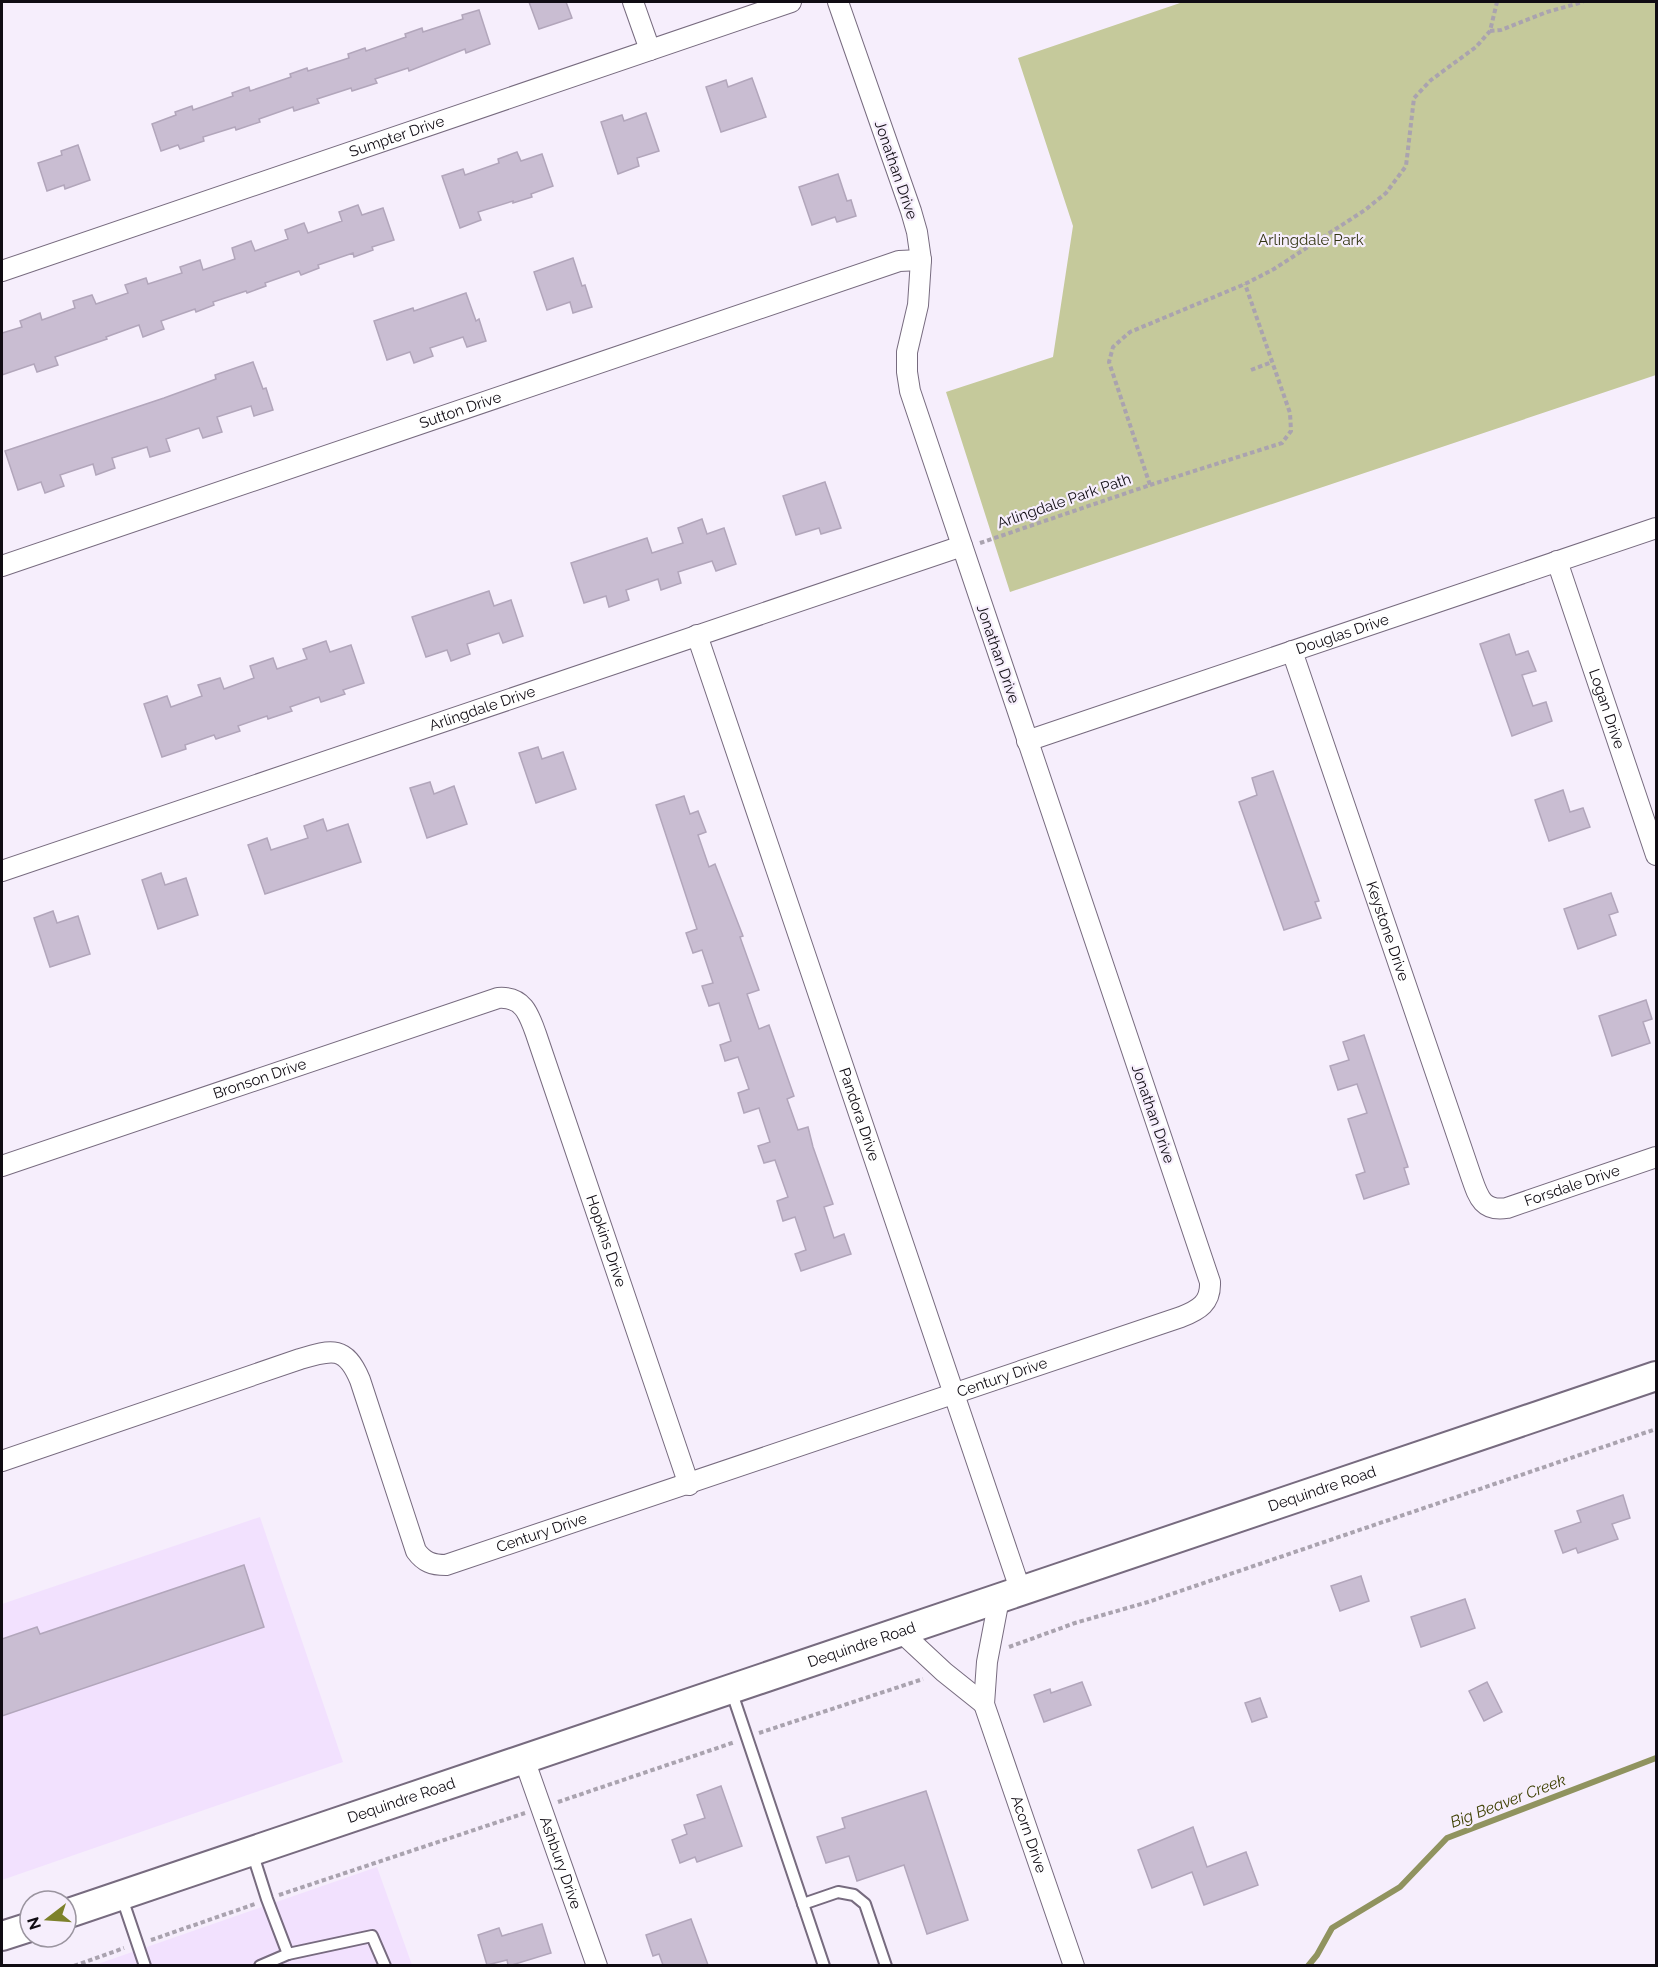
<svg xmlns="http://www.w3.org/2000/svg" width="1658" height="1967" viewBox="0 0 1658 1967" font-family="Raleway,sans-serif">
  <rect width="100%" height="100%" fill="#f6eefc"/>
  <g fill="#f2e1fe">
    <path d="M 260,1517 L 343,1762 L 2,1880 L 2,1604 Z"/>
    <path d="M 377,1867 L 412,1965 L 92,1966 Z"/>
  </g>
  <path fill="#c5c99b" d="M 1183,2 L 1656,2 L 1656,375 L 1010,592 L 946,392 L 1053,357 L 1073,226 L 1018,58 Z"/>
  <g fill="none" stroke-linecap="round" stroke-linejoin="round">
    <path stroke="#90935f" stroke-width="6" d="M 1308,1966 L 1317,1955 L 1332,1928 L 1400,1887 L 1447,1838 L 1656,1758"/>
  </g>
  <g fill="#c9bdd2" stroke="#b2a6bb" stroke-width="1.5">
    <path d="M 529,2 L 566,2 L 572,18 L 539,29 Z"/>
    <path d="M 479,10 L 490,44 L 466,53 L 465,49 L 409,71 L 408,68 L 375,79 L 377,83 L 352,91 L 351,88 L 317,99 L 319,103 L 294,111 L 293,107 L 259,119 L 260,122 L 236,130 L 235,127 L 203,137 L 204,141 L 180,149 L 178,145 L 161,151 L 152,124 L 176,115 L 175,112 L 192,106 L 193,110 L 233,96 L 232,93 L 249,87 L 250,91 L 291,77 L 290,74 L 307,68 L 308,71 L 349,58 L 348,54 L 365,48 L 366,51 L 406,37 L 405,34 L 422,28 L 423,32 L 463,19 L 462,15 Z"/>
    <path d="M 752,78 L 766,117 L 721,132 L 706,87 L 726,80 L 728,87 Z"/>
    <path d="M 646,113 L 659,151 L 637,158 L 639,166 L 618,174 L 601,122 L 622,115 L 624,121 Z"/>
    <path d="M 78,145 L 90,180 L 65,189 L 64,185 L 47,191 L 38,163 L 62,155 L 61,151 Z"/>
    <path d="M 517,152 L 521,161 L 542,154 L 553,186 L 531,194 L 532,197 L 513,203 L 513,201 L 478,212 L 481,220 L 460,228 L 442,176 L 463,169 L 465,175 L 499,163 L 498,159 Z"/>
    <path d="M 838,174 L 847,201 L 851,200 L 856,216 L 837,222 L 835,217 L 812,225 L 799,187 Z"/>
    <path d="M 358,205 L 362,215 L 383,208 L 394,240 L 372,247 L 373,250 L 354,257 L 353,253 L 318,265 L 319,268 L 301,275 L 299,271 L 265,283 L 266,286 L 247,293 L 246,291 L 213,302 L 214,305 L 196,312 L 195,309 L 161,321 L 164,329 L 143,337 L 139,325 L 106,337 L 107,339 L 55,357 L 58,365 L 37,372 L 34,364 L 2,375 L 2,333 L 22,327 L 20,321 L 40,313 L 42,320 L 75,308 L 73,301 L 92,295 L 96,304 L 128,293 L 125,285 L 146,278 L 148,284 L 182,273 L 180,267 L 200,260 L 203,270 L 235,259 L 232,248 L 251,241 L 255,251 L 288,239 L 285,230 L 304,223 L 308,233 L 342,221 L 339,212 Z"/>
    <path d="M 573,258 L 582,286 L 585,285 L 592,307 L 573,313 L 570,302 L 547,310 L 534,272 Z"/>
    <path d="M 466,293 L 476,321 L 479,319 L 486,341 L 467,347 L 463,337 L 430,348 L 433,356 L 414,363 L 410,352 L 387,360 L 374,321 L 413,308 L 414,311 Z"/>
    <path d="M 253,362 L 263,389 L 266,388 L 273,410 L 254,416 L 251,406 L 217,417 L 222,432 L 203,438 L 199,428 L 166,439 L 170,451 L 150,457 L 147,447 L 112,458 L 115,468 L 96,475 L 93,464 L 60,475 L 64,486 L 45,493 L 41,482 L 18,490 L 5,451 L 164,398 L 216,379 L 215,375 Z"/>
    <path d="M 825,482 L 841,528 L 821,534 L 819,528 L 796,535 L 783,496 Z"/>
    <path d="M 702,519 L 707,534 L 724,528 L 736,564 L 716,571 L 712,561 L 678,572 L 681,583 L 661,590 L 658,579 L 626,590 L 629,600 L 609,607 L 606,596 L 584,603 L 571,563 L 647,538 L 652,553 L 683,543 L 678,528 Z"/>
    <path d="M 489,591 L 494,606 L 511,600 L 523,636 L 503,643 L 499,633 L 467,644 L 470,654 L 451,661 L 447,650 L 426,657 L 412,617 Z"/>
    <path d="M 1509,634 L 1516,655 L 1528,651 L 1536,671 L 1522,675 L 1533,706 L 1546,702 L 1552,721 L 1512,736 L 1480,644 Z"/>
    <path d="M 326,641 L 330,652 L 351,645 L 364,683 L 343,690 L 345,694 L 321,702 L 319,697 L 290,707 L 292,711 L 268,719 L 267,716 L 238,726 L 240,731 L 216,739 L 214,735 L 185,745 L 186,749 L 162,757 L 144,704 L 167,696 L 171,707 L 202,696 L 198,685 L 220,678 L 224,689 L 254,678 L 250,666 L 273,658 L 277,669 L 307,659 L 303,649 Z"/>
    <path d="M 538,747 L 542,759 L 563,752 L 576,789 L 536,803 L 519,753 Z"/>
    <path d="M 1273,771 L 1319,901 L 1315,902 L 1321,918 L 1284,930 L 1239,802 L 1257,795 L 1252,778 Z"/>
    <path d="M 430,782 L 434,794 L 454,786 L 467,824 L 427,838 L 410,788 Z"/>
    <path d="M 1563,790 L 1570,812 L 1583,808 L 1590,827 L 1549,841 L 1535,800 Z"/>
    <path d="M 684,796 L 690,814 L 698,811 L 706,832 L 698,835 L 709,867 L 715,864 L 743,936 L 740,937 L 759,990 L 747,994 L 759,1029 L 769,1025 L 794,1096 L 787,1099 L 798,1130 L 808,1127 L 813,1147 L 833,1204 L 824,1207 L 834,1238 L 844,1234 L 851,1254 L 801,1271 L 795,1254 L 806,1250 L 795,1217 L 783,1221 L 777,1201 L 788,1197 L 775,1160 L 764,1163 L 758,1146 L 770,1142 L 759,1108 L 744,1113 L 738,1093 L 749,1089 L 738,1057 L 725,1061 L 720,1045 L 731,1041 L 719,1003 L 709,1006 L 702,986 L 713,983 L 702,950 L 693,953 L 686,933 L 697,929 L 656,805 Z"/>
    <path d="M 323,819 L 327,831 L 348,824 L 361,862 L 265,894 L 248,845 L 267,838 L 271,850 L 308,838 L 304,826 Z"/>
    <path d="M 161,873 L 165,885 L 186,878 L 198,915 L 158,929 L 142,880 Z"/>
    <path d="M 1611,893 L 1618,912 L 1609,915 L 1616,935 L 1578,949 L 1564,909 Z"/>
    <path d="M 53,911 L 57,923 L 78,916 L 90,954 L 50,967 L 34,918 Z"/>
    <path d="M 1646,1000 L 1652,1019 L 1643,1022 L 1650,1043 L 1612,1056 L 1599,1016 Z"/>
    <path d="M 1364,1035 L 1408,1167 L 1404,1168 L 1409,1184 L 1364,1199 L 1356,1175 L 1365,1172 L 1348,1119 L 1367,1113 L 1357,1084 L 1338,1090 L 1330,1066 L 1349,1060 L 1343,1042 Z"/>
    <path d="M 1623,1495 L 1630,1518 L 1612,1524 L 1618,1539 L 1578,1553 L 1576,1548 L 1563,1553 L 1555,1531 L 1581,1522 L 1577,1511 Z"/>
    <path d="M 244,1565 L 264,1627 L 2,1716 L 2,1639 L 37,1627 L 40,1634 Z"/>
    <path d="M 1361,1576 L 1369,1601 L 1340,1611 L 1331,1586 Z"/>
    <path d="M 1465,1599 L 1475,1628 L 1421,1647 L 1411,1617 Z"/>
    <path d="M 1082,1682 L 1091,1705 L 1044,1722 L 1034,1695 L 1050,1689 L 1051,1693 Z"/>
    <path d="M 1487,1682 L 1502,1712 L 1484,1721 L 1469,1691 Z"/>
    <path d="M 1260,1698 L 1267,1717 L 1252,1722 L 1245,1703 Z"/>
    <path d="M 721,1786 L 742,1846 L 697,1862 L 695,1857 L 680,1863 L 672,1840 L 687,1834 L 684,1825 L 705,1818 L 697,1795 Z"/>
    <path d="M 926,1791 L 968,1920 L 927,1934 L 904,1865 L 857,1881 L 849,1856 L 826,1863 L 817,1837 L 845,1828 L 842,1818 Z"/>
    <path d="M 1193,1827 L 1207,1867 L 1246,1852 L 1258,1885 L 1204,1905 L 1192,1872 L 1152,1888 L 1138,1850 Z"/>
    <path d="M 691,1919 L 708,1965 L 663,1965 L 659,1954 L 653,1956 L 646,1935 Z"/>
    <path d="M 542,1924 L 551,1953 L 512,1965 L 508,1965 L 507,1960 L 487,1965 L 478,1935 L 499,1928 L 502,1936 Z"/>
  </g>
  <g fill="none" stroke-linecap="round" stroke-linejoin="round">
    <defs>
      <g id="lane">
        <path d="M 731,1690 L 824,1966"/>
        <path d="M 252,1852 L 267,1899 L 288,1954"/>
        <path d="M 122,1898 L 145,1966"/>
        <path d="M 803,1904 L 838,1892 L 854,1895 L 865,1904 L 886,1966"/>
        <path d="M 260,1966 L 288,1954 L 372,1936 L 385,1966"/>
      </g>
      <g id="street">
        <path d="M 633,2 L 650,50"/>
        <path id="s1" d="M 2,271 L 791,2"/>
        <path id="s2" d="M 1557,561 L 1656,855"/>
        <path id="s3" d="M 2,566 L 899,261 L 921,260"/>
        <path id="s4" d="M 697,635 L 1021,1592"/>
        <path id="s5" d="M 1292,651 L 1471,1176 C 1478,1196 1482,1212 1507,1208 L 1656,1157"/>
        <path id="s6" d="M 1027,741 L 1656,528"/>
        <path id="s7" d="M 2,871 L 962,546"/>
        <path id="s8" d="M 2,1166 L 498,998 C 523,996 529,1014 536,1034 L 689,1485"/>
        <path id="s9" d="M 2,1461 L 300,1359 C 332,1349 346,1346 360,1380 L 416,1551 C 424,1562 432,1565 446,1565 L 1181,1317 C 1199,1310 1211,1303 1210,1282 L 910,391 L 907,372 L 907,352 L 918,305 L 921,260 L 917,232 L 911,211 L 838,2"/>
        <path id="s10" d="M 999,1599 L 987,1662 L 984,1704 L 1074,1966"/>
        <path d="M 901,1632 L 944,1672 L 984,1704"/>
        <path id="s11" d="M 524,1759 L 597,1966"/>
      </g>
      <g id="secondary">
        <path id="s12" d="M 66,1914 L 1656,1376"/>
        <path d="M 2,1936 L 30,1927"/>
      </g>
    </defs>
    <use href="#lane" stroke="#776b7f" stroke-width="14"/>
    <use href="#street" stroke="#776b7f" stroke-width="22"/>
    <use href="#secondary" stroke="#776b7f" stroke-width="32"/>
    <g stroke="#aaa3af" stroke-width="4" stroke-dasharray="4.5 3" stroke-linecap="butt">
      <path d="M 1490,31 L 1501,30 L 1547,12 L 1583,2"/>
      <path d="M 1251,370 L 1272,362"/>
      <path d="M 1150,485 L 1282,443 L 1291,431 L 1290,413 L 1245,284"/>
      <path d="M 980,543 L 1150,485 L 1109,362 L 1113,347 L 1130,332 L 1245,284 L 1274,269 L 1365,210 L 1386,193 L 1406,166 L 1414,98 L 1431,80 L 1476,47 L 1490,31 L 1497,2"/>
      <path d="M 1009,1647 L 1075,1623 L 1148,1602 L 1656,1429"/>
      <path d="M 759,1733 L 923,1679"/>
      <path d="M 558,1802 L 735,1742"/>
      <path d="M 279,1895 L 525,1813"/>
      <path d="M 151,1940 L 255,1904"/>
      <path d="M 74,1966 L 124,1948"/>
    </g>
    <use href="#lane" stroke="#fff" stroke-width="10"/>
    <use href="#street" stroke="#fff" stroke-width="20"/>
    <use href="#secondary" stroke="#fff" stroke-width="28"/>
  </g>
  <g text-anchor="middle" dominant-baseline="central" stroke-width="4.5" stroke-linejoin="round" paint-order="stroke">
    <g font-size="15" fill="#100c13" stroke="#f6eefc">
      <text stroke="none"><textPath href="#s1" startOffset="417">Sumpter Drive</textPath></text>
      <text transform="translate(896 170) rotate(71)">Jonathan Drive</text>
      <text stroke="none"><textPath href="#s3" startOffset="484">Sutton Drive</textPath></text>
      <text transform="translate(1064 501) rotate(-19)">Arlingdale Park Path</text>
      <text stroke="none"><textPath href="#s6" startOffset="333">Douglas Drive</textPath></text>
      <text transform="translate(998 654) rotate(71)">Jonathan Drive</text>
      <text stroke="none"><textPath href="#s7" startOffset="507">Arlingdale Drive</textPath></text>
      <text stroke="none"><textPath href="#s2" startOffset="156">Logan Drive</textPath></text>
      <text stroke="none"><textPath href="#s5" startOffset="296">Keystone Drive</textPath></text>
      <text stroke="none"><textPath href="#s8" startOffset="272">Bronson Drive</textPath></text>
      <text stroke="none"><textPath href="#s4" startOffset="506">Pandora Drive</textPath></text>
      <text transform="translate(1153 1114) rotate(71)">Jonathan Drive</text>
      <text stroke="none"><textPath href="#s5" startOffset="678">Forsdale Drive</textPath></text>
      <text stroke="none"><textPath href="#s8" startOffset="800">Hopkins Drive</textPath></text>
      <text stroke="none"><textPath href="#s9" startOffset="1191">Century Drive</textPath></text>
      <text stroke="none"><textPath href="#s12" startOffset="1326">Dequindre Road</textPath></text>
      <text stroke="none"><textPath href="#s9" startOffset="705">Century Drive</textPath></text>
      <text stroke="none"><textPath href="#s12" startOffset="840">Dequindre Road</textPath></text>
      <text stroke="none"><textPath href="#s12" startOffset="354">Dequindre Road</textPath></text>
      <text stroke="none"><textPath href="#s10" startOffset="244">Acorn Drive</textPath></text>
      <text stroke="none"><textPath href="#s11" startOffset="110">Ashbury Drive</textPath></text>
    </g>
    <g font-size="15" fill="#333513" stroke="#f6eefc">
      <text x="1311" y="240">Arlingdale Park</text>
    </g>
    <g font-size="16" font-style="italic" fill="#3d3f00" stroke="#f6eefc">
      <text transform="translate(1508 1801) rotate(-21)">Big Beaver Creek</text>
    </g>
  </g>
  <rect width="1658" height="1967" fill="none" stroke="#100c13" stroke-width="6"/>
  <g transform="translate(48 1919) rotate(253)"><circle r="28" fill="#f6eefc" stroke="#9a949f" stroke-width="1.5"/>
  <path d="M0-4.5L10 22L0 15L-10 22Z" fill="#7d812b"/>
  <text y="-9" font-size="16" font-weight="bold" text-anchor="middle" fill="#100c13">N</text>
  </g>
</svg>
